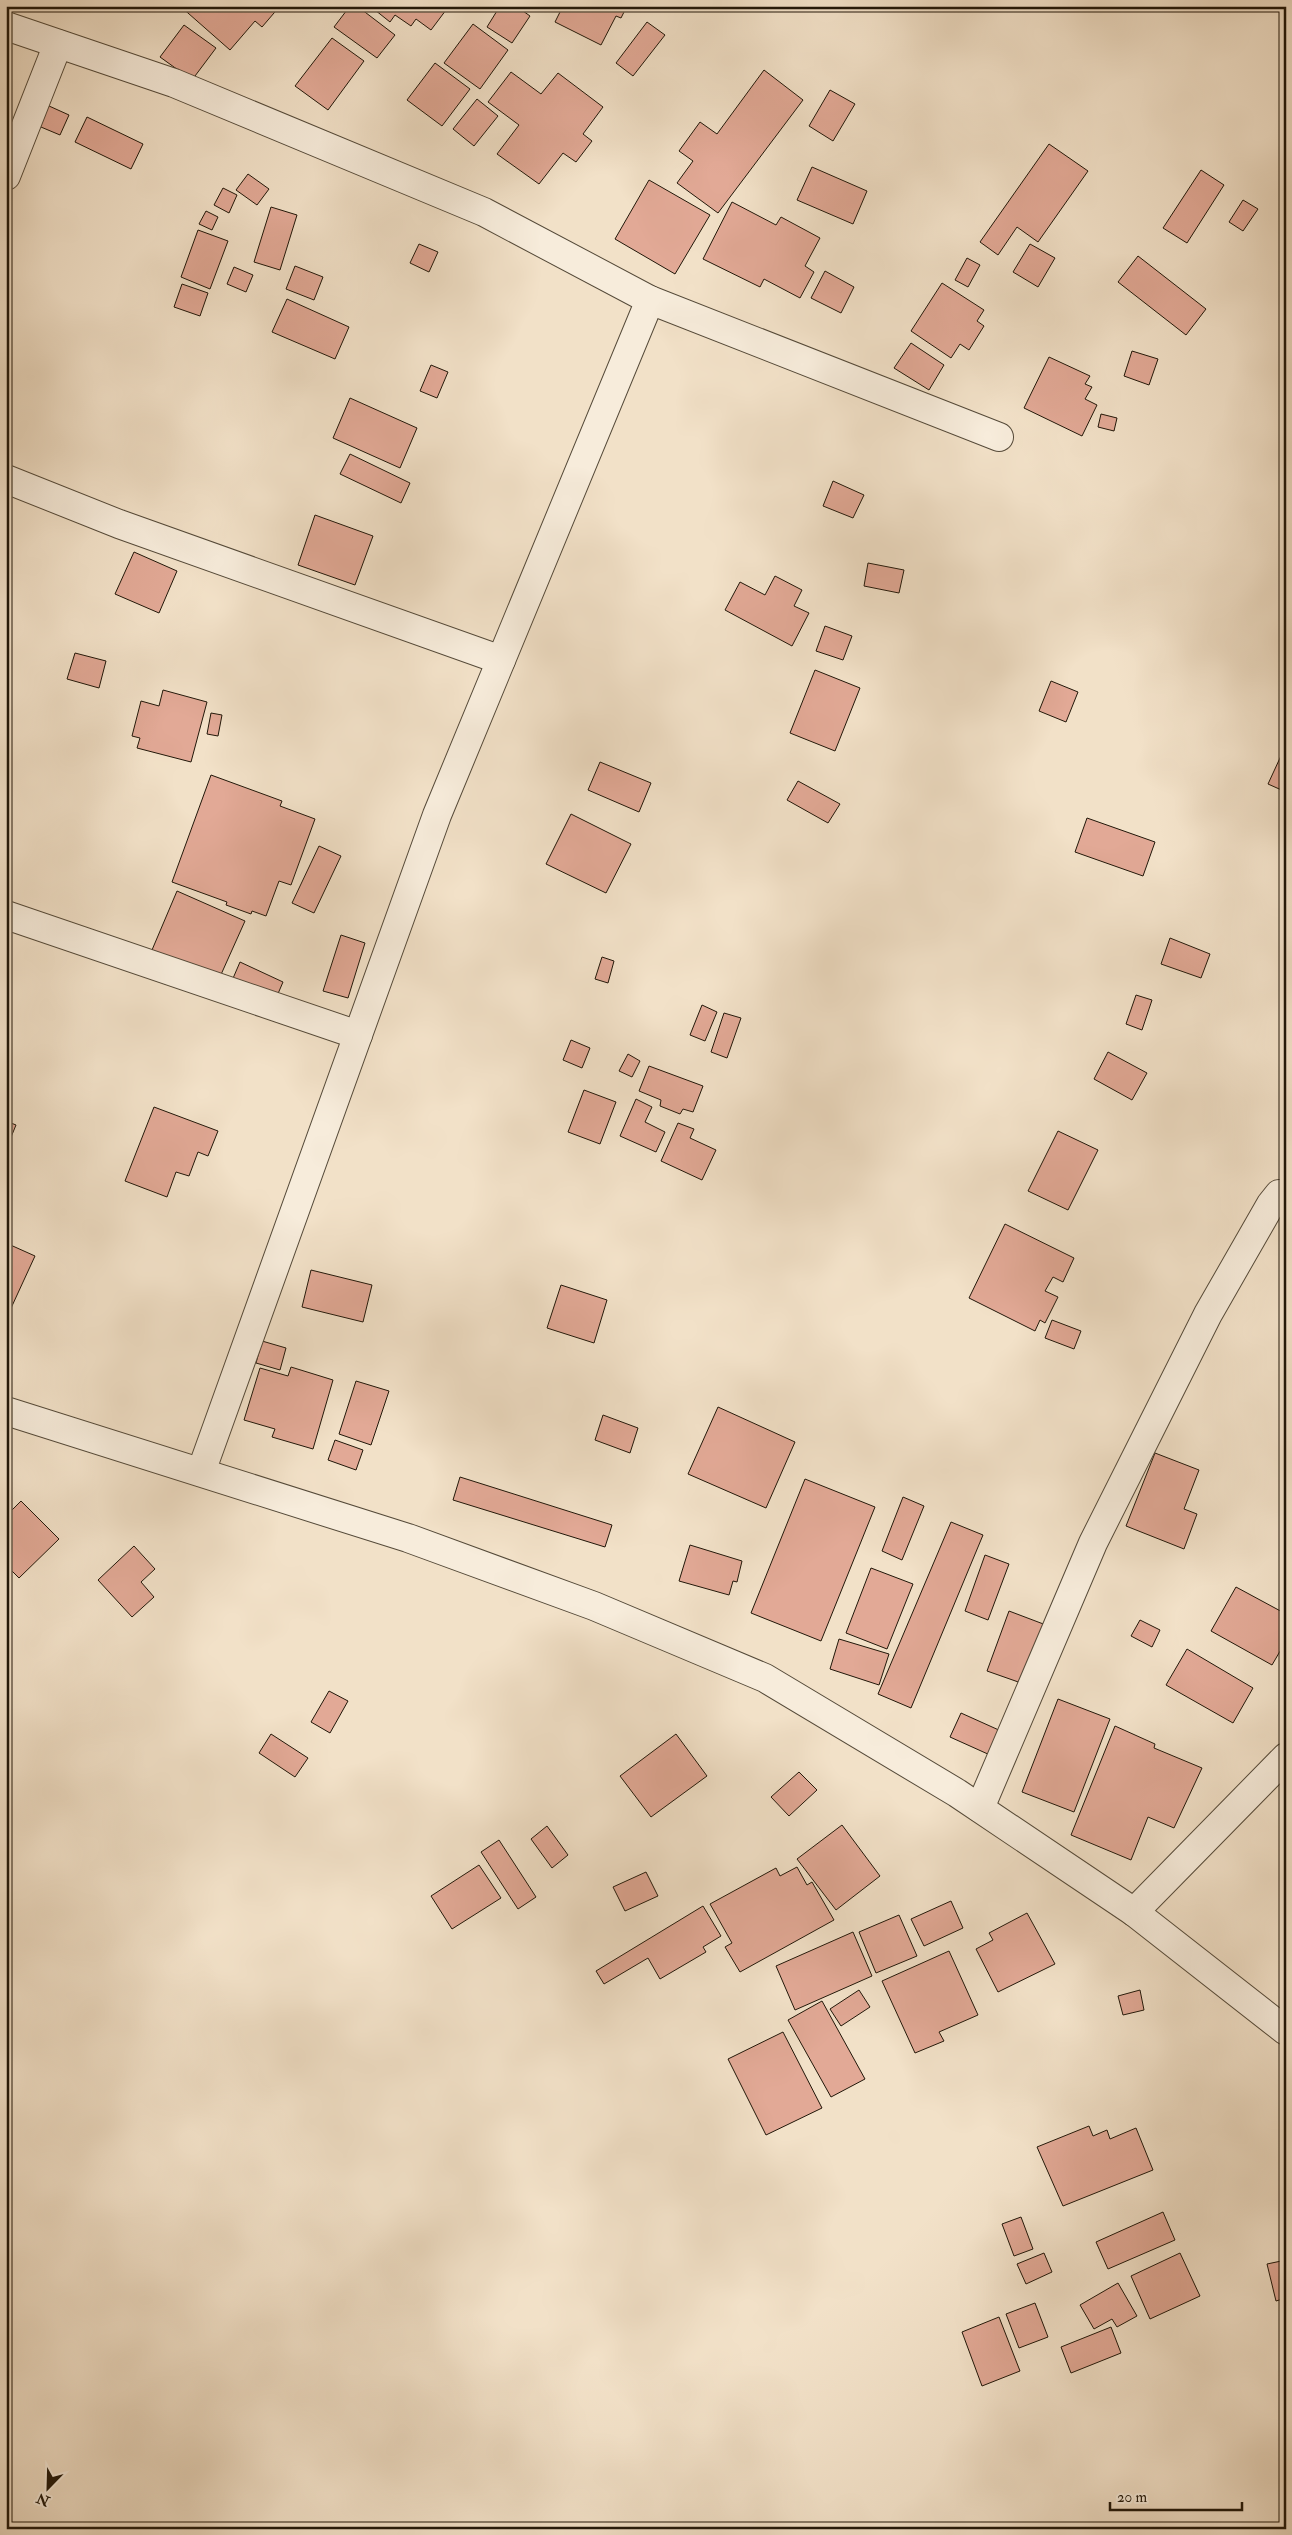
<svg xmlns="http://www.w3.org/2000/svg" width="1292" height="2535" viewBox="0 0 1292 2535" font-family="'IM FELL Double Pica',serif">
  <rect width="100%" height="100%" fill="#f2e1c8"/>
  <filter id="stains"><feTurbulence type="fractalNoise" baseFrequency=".004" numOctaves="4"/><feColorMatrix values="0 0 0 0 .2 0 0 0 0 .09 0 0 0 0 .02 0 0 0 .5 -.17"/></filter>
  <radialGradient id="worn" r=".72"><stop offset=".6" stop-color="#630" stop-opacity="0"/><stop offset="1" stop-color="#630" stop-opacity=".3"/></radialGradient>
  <g fill="#e2a996" stroke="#211709">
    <path d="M 180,6 L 280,6 L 262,27 L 255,21 L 230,50 Z"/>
    <path d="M 350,6 L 357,6 L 395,35 L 377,58 L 334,27 Z"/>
    <path d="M 370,6 L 449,6 L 431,30 L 416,19 L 411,26 L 395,15 L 390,22 Z"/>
    <path d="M 500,6 L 516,6 L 530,16 L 512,43 L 487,27 Z"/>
    <path d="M 563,6 L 627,6 L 621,18 L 616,16 L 601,45 L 555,22 Z"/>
    <path d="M 647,22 L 665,35 L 633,76 L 616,63 Z"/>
    <path d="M 473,24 L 508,50 L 480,89 L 444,63 Z"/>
    <path d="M 184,25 L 216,48 L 192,80 L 160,57 Z"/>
    <path d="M 332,38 L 364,61 L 328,110 L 295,86 Z"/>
    <path d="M 435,63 L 470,89 L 442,126 L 407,100 Z"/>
    <path d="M 764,70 L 803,100 L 718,213 L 677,183 L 693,161 L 679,151 L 700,122 L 717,134 Z"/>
    <path d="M 511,72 L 541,94 L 558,73 L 603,107 L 583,134 L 592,141 L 576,162 L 563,153 L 539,184 L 497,154 L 519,125 L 488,102 Z"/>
    <path d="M 830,90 L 855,104 L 833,141 L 809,126 Z"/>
    <path d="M 477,99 L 498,116 L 474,146 L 453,129 Z"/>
    <path d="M 38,101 L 69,115 L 60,135 L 29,122 Z"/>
    <path d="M 87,117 L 143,144 L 131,169 L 75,142 Z"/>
    <path d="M 1049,144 L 1088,171 L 1038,242 L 1017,227 L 998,255 L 980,242 Z"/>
    <path d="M 812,167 L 867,191 L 853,224 L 797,200 Z"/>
    <path d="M 1201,170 L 1224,185 L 1187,243 L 1163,228 Z"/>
    <path d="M 248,174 L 269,189 L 257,205 L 236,190 Z"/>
    <path d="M 649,180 L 710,215 L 675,274 L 615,239 Z"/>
    <path d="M 223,188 L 237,195 L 229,213 L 214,205 Z"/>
    <path d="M 1243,200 L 1258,209 L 1243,231 L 1229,222 Z"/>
    <path d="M 732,202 L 776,225 L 781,217 L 820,238 L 805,266 L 814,272 L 800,298 L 764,279 L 760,287 L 703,259 Z"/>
    <path d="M 271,207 L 297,215 L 280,270 L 254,262 Z"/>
    <path d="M 206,211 L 218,217 L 212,230 L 199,224 Z"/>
    <path d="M 198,230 L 228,241 L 210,289 L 181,277 Z"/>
    <path d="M 419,244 L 438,252 L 429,272 L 410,263 Z"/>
    <path d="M 1030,244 L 1055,258 L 1038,287 L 1013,272 Z"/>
    <path d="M 1138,256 L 1206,309 L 1186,335 L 1118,282 Z"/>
    <path d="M 967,258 L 980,265 L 968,287 L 955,280 Z"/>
    <path d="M 295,266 L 323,277 L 314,300 L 286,289 Z"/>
    <path d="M 234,267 L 253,275 L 246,292 L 227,284 Z"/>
    <path d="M 825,271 L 854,287 L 841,313 L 811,298 Z"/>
    <path d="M 942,283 L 984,310 L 977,321 L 984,326 L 969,350 L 960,344 L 951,358 L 911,331 Z"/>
    <path d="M 182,284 L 208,293 L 200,316 L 174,307 Z"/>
    <path d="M 287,299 L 349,327 L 335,359 L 272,332 Z"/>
    <path d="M 911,343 L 944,365 L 929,390 L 894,368 Z"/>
    <path d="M 1132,351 L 1158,359 L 1149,385 L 1124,376 Z"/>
    <path d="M 1049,357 L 1090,376 L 1085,384 L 1092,387 L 1085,399 L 1097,405 L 1082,436 L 1024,408 Z"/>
    <path d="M 431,365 L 448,372 L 437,398 L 420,391 Z"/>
    <path d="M 350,398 L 417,428 L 400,468 L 333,438 Z"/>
    <path d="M 1101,414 L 1117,418 L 1114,431 L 1098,427 Z"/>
    <path d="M 350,454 L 410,483 L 401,503 L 340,474 Z"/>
    <path d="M 833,481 L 864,495 L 853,518 L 823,506 Z"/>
    <path d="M 315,515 L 373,536 L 355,585 L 298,565 Z"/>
    <path d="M 134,552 L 177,571 L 159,613 L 115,594 Z"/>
    <path d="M 868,563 L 904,570 L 899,593 L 864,586 Z"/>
    <path d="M 775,576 L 802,590 L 794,606 L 809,613 L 792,646 L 725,610 L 740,582 L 765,595 Z"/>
    <path d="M 825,626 L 852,636 L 843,660 L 816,651 Z"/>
    <path d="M 75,653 L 106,661 L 99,688 L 67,679 Z"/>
    <path d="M 815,670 L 860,688 L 835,751 L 790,733 Z"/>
    <path d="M 1051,681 L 1078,692 L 1066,722 L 1039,711 Z"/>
    <path d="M 163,690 L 207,702 L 191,762 L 137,748 L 140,738 L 132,736 L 141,701 L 159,706 Z"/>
    <path d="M 211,713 L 222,715 L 218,736 L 207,734 Z"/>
    <path d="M 1286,745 L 1286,792 L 1268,784 Z"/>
    <path d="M 600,762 L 651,783 L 639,812 L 588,790 Z"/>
    <path d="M 211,775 L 282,801 L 280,806 L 315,819 L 291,885 L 279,881 L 266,916 L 252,911 L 251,914 L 226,905 L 227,902 L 172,882 Z"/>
    <path d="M 798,781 L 840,804 L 828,823 L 787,800 Z"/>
    <path d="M 571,814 L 631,844 L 606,893 L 546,864 Z"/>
    <path d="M 1087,818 L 1155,842 L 1143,876 L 1075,852 Z"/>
    <path d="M 319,846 L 341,856 L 314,913 L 292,903 Z"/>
    <path d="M 177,891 L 245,921 L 219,979 L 152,950 Z"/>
    <path d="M 341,935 L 365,943 L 348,998 L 323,991 Z"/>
    <path d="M 1170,938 L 1210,954 L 1201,978 L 1161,964 Z"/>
    <path d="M 602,957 L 614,961 L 608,983 L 595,979 Z"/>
    <path d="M 240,962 L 283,982 L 274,1003 L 231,983 Z"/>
    <path d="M 1136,995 L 1152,1000 L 1142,1030 L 1126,1024 Z"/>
    <path d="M 702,1005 L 717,1012 L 705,1041 L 690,1035 Z"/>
    <path d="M 724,1013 L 741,1018 L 727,1058 L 711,1052 Z"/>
    <path d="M 571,1040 L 590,1048 L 582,1068 L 563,1060 Z"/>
    <path d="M 1108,1052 L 1147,1073 L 1132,1100 L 1094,1079 Z"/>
    <path d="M 628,1054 L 640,1061 L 632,1077 L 619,1071 Z"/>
    <path d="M 649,1066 L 703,1086 L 693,1112 L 683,1109 L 680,1114 L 660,1106 L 661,1100 L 639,1091 Z"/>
    <path d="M 584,1090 L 616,1102 L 600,1144 L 568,1132 Z"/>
    <path d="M 636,1099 L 652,1107 L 645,1122 L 665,1132 L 656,1152 L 620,1136 Z"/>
    <path d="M 154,1107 L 218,1131 L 208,1156 L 198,1152 L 189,1176 L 176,1172 L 167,1197 L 125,1181 Z"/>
    <path d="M 6,1121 L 16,1125 L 9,1142 L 6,1141 Z"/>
    <path d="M 678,1123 L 694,1129 L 690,1138 L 716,1150 L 702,1180 L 661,1161 Z"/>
    <path d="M 1058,1131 L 1098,1150 L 1068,1210 L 1028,1191 Z"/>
    <path d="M 1005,1224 L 1074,1258 L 1063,1282 L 1053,1277 L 1045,1291 L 1058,1297 L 1045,1323 L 1040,1320 L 1035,1331 L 969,1298 Z"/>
    <path d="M 6,1243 L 35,1256 L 6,1319 Z"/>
    <path d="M 311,1270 L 372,1285 L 363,1322 L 302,1307 Z"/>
    <path d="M 561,1285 L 607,1300 L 594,1343 L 547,1328 Z"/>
    <path d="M 1052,1320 L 1081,1331 L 1074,1349 L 1045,1338 Z"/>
    <path d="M 262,1341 L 286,1348 L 280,1370 L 256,1363 Z"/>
    <path d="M 291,1367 L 333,1380 L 313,1449 L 272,1437 L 275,1429 L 244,1420 L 260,1368 L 288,1376 Z"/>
    <path d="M 356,1381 L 389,1391 L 371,1445 L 339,1434 Z"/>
    <path d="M 718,1407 L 795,1442 L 766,1508 L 688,1474 Z"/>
    <path d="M 603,1415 L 638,1428 L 630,1453 L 595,1440 Z"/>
    <path d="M 335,1440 L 363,1450 L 356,1470 L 328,1460 Z"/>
    <path d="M 1155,1453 L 1199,1470 L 1184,1509 L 1197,1514 L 1184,1549 L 1126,1526 Z"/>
    <path d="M 460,1477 L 612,1525 L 605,1547 L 453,1500 Z"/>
    <path d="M 805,1479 L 875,1507 L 821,1641 L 751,1613 Z"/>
    <path d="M 903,1497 L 924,1506 L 902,1560 L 882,1551 Z"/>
    <path d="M 21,1501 L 59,1539 L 19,1578 L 6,1565 L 6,1516 Z"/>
    <path d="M 951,1522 L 983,1535 L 911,1708 L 878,1694 Z"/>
    <path d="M 690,1545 L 742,1561 L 737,1582 L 733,1581 L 729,1595 L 679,1581 Z"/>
    <path d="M 134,1546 L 155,1569 L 141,1582 L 154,1597 L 132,1617 L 98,1580 Z"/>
    <path d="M 985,1555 L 1009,1564 L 988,1620 L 965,1611 Z"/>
    <path d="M 871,1568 L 913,1584 L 887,1649 L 846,1633 Z"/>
    <path d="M 1236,1587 L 1286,1614 L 1286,1641 L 1272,1665 L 1211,1631 Z"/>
    <path d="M 1009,1611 L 1046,1625 L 1024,1684 L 987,1671 Z"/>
    <path d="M 1140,1620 L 1160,1630 L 1152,1647 L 1131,1636 Z"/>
    <path d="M 839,1639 L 889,1654 L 879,1685 L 830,1669 Z"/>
    <path d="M 1187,1649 L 1253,1688 L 1233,1723 L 1166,1685 Z"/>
    <path d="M 329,1691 L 348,1701 L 330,1733 L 311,1722 Z"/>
    <path d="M 1058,1699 L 1110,1719 L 1074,1812 L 1022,1792 Z"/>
    <path d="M 961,1713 L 1001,1731 L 990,1755 L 950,1737 Z"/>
    <path d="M 1115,1726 L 1155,1744 L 1154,1748 L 1202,1768 L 1174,1828 L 1148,1817 L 1131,1860 L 1071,1835 Z"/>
    <path d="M 271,1734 L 308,1758 L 295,1777 L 259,1753 Z"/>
    <path d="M 676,1734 L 707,1776 L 651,1817 L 620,1776 Z"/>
    <path d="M 799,1772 L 817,1790 L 789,1816 L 771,1797 Z"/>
    <path d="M 842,1825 L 880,1876 L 836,1910 L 797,1859 Z"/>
    <path d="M 547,1826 L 568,1855 L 552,1868 L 531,1839 Z"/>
    <path d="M 499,1840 L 536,1897 L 518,1909 L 481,1852 Z"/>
    <path d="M 479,1865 L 501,1898 L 452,1929 L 431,1896 Z"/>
    <path d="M 797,1867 L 807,1885 L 812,1882 L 834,1920 L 740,1972 L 725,1947 L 732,1943 L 710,1904 L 776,1868 L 780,1876 Z"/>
    <path d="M 646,1872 L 658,1896 L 625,1911 L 613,1887 Z"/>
    <path d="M 951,1901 L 963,1928 L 924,1946 L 911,1919 Z"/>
    <path d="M 703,1906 L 721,1936 L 703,1947 L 706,1952 L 660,1979 L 648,1958 L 604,1984 L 596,1971 Z"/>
    <path d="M 1027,1913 L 1055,1964 L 998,1992 L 976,1949 L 993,1940 L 989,1933 Z"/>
    <path d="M 899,1915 L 917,1956 L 876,1973 L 859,1932 Z"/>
    <path d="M 853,1932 L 872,1976 L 795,2010 L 776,1966 Z"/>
    <path d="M 949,1951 L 978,2015 L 939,2032 L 944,2041 L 915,2053 L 882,1981 Z"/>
    <path d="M 859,1990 L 870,2007 L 841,2026 L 830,2009 Z"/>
    <path d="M 1140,1990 L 1144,2010 L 1123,2015 L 1118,1996 Z"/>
    <path d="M 822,2001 L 865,2079 L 831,2097 L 788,2020 Z"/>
    <path d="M 783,2032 L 822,2108 L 766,2135 L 728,2059 Z"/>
    <path d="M 1089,2126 L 1093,2136 L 1107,2130 L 1110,2139 L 1136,2128 L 1153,2170 L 1063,2206 L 1037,2147 Z"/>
    <path d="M 1163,2212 L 1175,2240 L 1108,2269 L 1096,2242 Z"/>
    <path d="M 1021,2217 L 1033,2249 L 1014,2256 L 1002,2224 Z"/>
    <path d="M 1044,2253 L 1052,2272 L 1026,2284 L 1017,2264 Z"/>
    <path d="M 1180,2253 L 1200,2296 L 1150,2319 L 1131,2276 Z"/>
    <path d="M 1286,2260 L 1286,2298 L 1276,2301 L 1267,2264 Z"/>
    <path d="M 1118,2283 L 1137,2316 L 1117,2327 L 1112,2319 L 1094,2329 L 1080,2305 Z"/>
    <path d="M 1035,2303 L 1048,2337 L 1019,2348 L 1006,2314 Z"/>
    <path d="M 999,2317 L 1020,2371 L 982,2386 L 962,2332 Z"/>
    <path d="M 1111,2327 L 1121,2353 L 1071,2373 L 1061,2347 Z"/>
  </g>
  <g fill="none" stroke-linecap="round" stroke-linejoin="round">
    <defs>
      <g id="street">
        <path d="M 6,26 L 174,83 L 484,212 L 650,300 L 999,437"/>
        <path d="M 6,176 L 58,44"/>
        <path d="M 6,479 L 119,524 L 501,660"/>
        <path d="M 6,915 L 358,1035"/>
        <path d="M 6,1411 L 408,1538 L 594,1606 L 765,1678 L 957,1793 L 1134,1912 L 1286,2031"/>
        <path d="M 201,1472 L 437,815 L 650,300"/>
        <path d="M 980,1808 L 1093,1543 L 1208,1314 L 1271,1204 L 1279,1194 L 1286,1194"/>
        <path d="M 1134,1912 L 1286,1757"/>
      </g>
    </defs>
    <use href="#street" stroke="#554a39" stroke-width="30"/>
    <use href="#street" stroke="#f7ecdb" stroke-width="28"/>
  </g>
  <rect width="1292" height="2535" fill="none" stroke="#f2e1c8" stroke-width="25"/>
  <rect x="8" y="8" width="1277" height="2520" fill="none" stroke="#211709" stroke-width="2.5"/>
  <rect x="12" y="12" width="1267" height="2510" fill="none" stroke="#211709"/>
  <g transform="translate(48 2488) rotate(203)" stroke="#f7ecdb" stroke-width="4" paint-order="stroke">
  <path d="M0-4L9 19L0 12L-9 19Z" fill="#211709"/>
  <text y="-8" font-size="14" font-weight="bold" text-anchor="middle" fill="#211709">N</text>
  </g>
  <path d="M1110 2502v8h132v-8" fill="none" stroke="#211709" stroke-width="2.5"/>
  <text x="1117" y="2502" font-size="15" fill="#211709" stroke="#f7ecdb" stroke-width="4" paint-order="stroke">20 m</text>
  <rect width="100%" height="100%" filter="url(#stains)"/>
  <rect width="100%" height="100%" fill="url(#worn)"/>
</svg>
